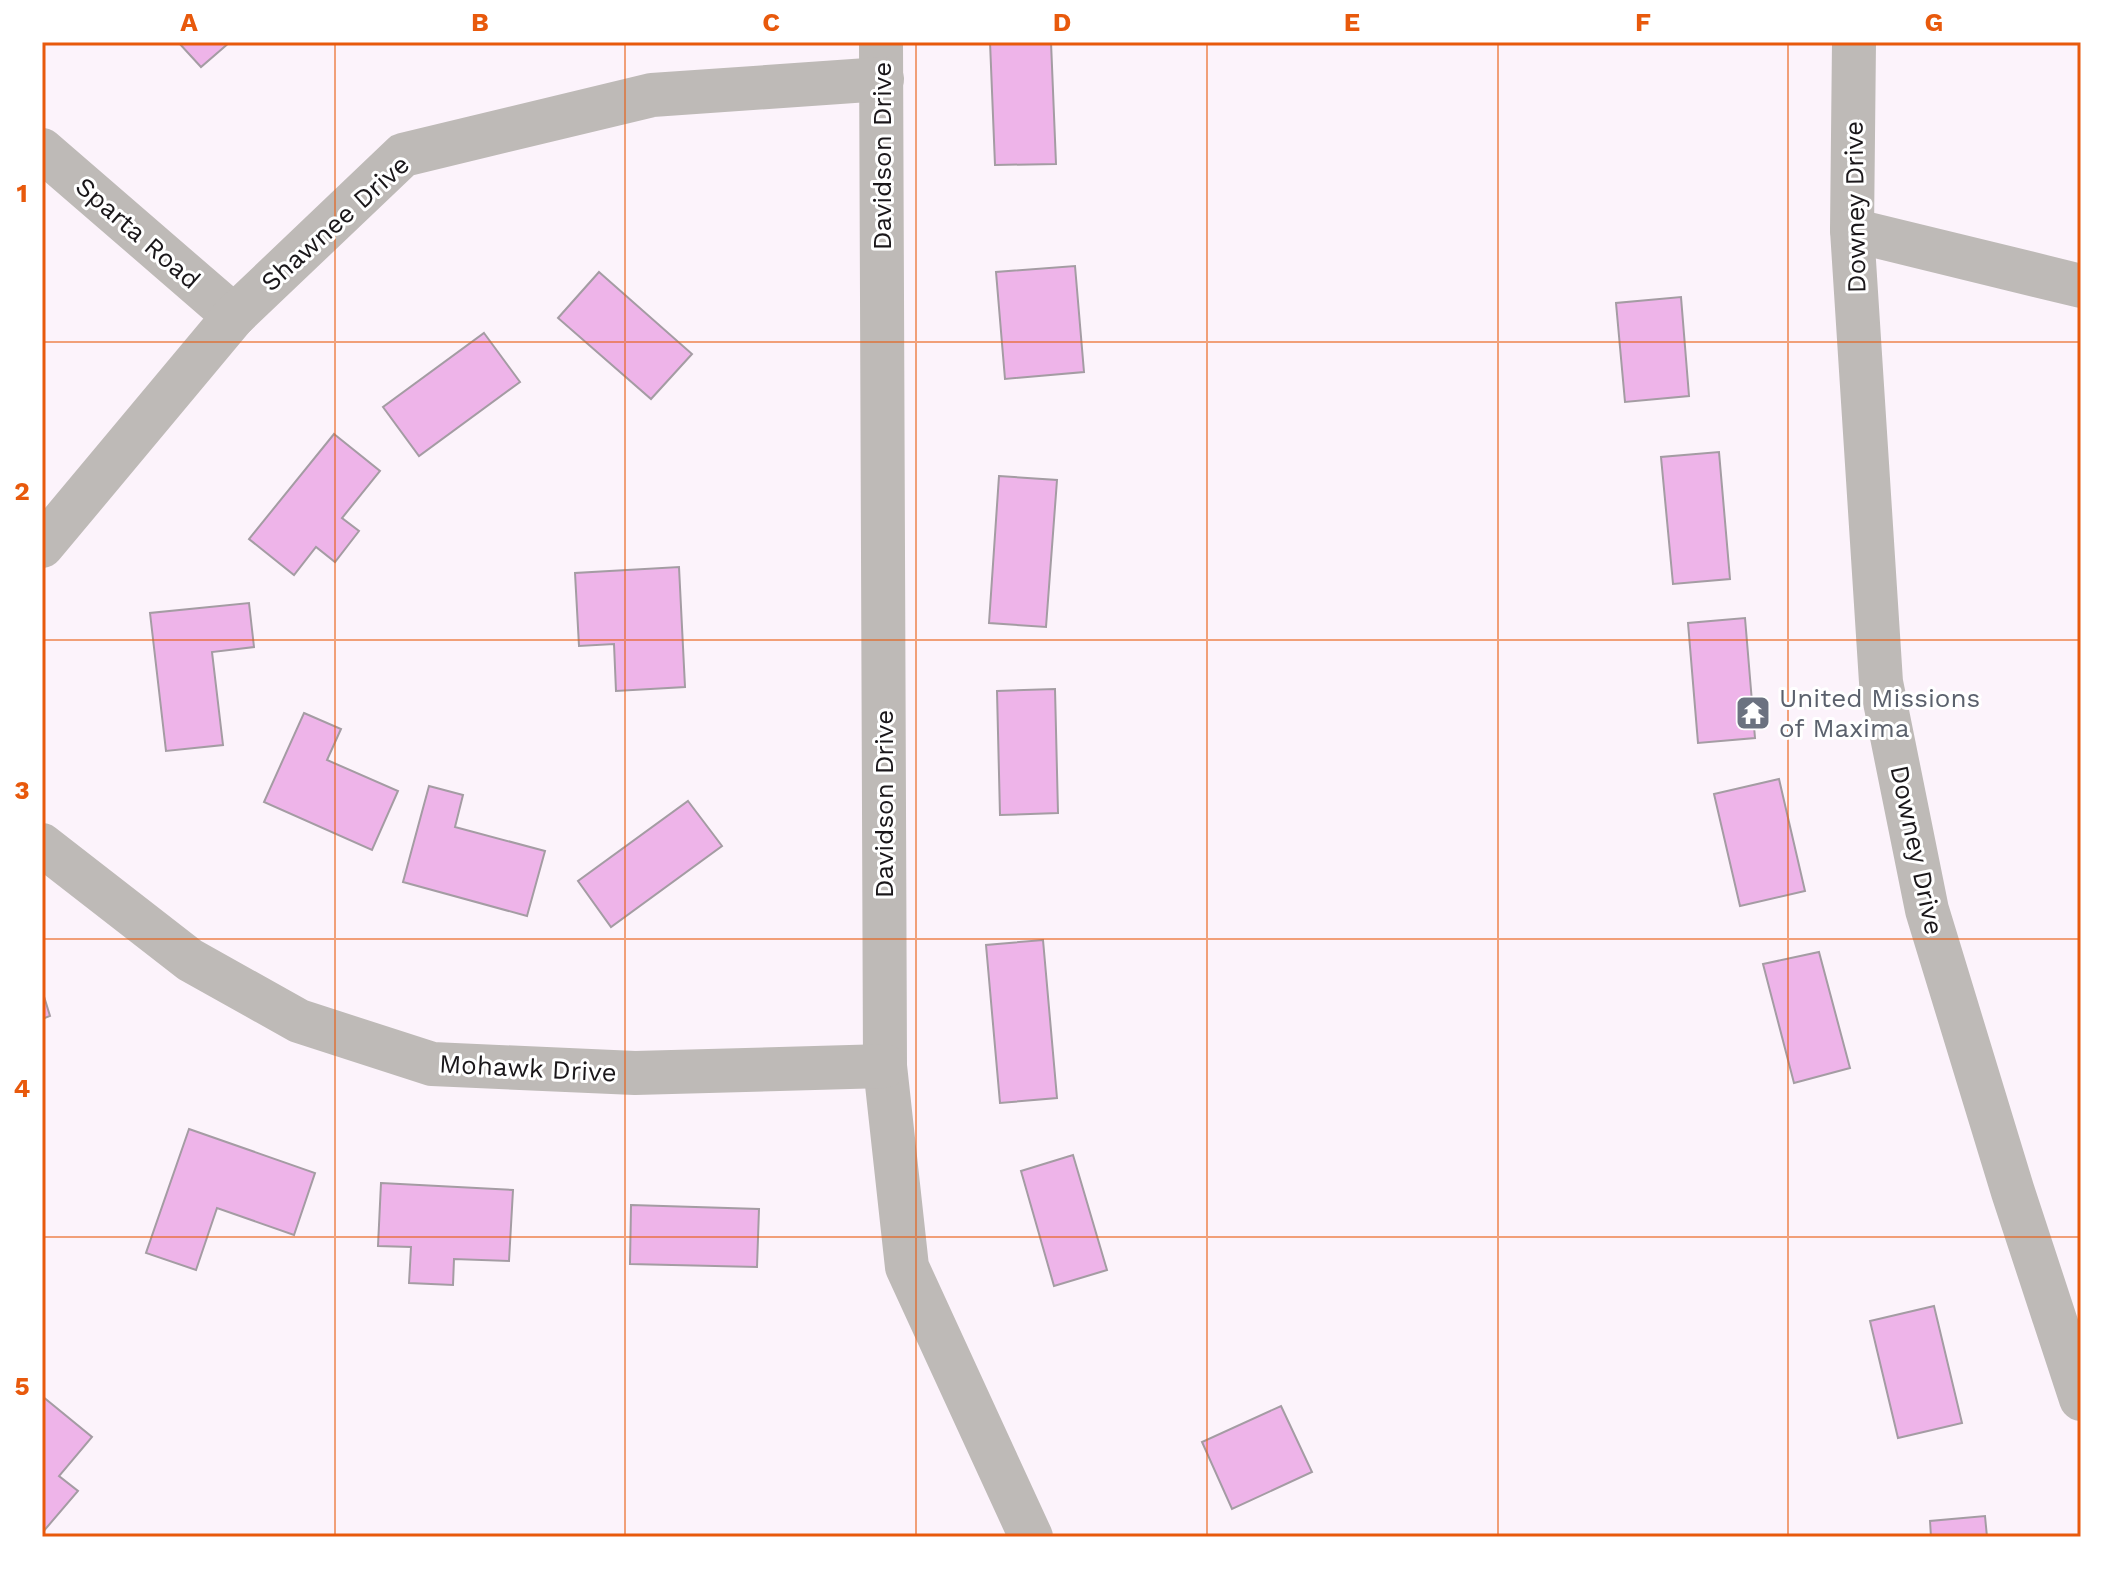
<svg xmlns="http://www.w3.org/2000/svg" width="2123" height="1579" viewBox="0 0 2123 1579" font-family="'Work Sans',sans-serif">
  <rect width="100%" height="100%" fill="#fcf3fb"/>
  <g fill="#eeb4e9" stroke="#a49ca3" stroke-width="2">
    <path d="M 178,42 L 230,42 L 201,67 Z"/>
    <path d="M 990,42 L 1051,42 L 1056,164 L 995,165 Z"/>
    <path d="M 1075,266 L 1084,372 L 1005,379 L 996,272 Z"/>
    <path d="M 599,272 L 692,354 L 651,399 L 558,318 Z"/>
    <path d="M 1681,297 L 1689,396 L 1625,402 L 1616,303 Z"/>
    <path d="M 484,333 L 520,382 L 419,456 L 383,407 Z"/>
    <path d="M 334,434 L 380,471 L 342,518 L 359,531 L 335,562 L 316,547 L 294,575 L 249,539 Z"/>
    <path d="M 1719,452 L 1730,579 L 1673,584 L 1661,457 Z"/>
    <path d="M 999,476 L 1057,480 L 1046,627 L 989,623 Z"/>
    <path d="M 679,567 L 685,687 L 616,691 L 614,644 L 579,646 L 575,573 Z"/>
    <path d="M 249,603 L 254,647 L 212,652 L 223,745 L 166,751 L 150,613 Z"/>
    <path d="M 1745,618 L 1755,738 L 1698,743 L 1688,623 Z"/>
    <path d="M 1055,689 L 1058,813 L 1000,815 L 997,691 Z"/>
    <path d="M 304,713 L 341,729 L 327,760 L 398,791 L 372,850 L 264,802 Z"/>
    <path d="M 1779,779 L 1805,891 L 1740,906 L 1714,794 Z"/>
    <path d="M 429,786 L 463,795 L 455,827 L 545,851 L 527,916 L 403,882 Z"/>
    <path d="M 688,801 L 722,846 L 611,927 L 578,881 Z"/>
    <path d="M 1043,940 L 1057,1098 L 1000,1103 L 986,945 Z"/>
    <path d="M 1819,952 L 1850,1068 L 1794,1083 L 1763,964 Z"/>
    <path d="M 42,990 L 50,1016 L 42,1019 Z"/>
    <path d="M 189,1129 L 315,1173 L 294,1235 L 217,1208 L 196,1270 L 146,1253 Z"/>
    <path d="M 1073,1155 L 1107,1270 L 1054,1286 L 1021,1171 Z"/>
    <path d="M 381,1183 L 513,1190 L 509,1261 L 454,1259 L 453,1285 L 409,1283 L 411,1247 L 378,1246 Z"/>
    <path d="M 631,1205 L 759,1209 L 757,1267 L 630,1264 Z"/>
    <path d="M 1934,1306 L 1962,1423 L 1898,1438 L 1870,1321 Z"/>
    <path d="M 42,1396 L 92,1437 L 59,1476 L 78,1491 L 42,1533 Z"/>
    <path d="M 1281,1406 L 1312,1472 L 1232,1509 L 1202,1442 Z"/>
    <path d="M 1985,1516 L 1987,1537 L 1931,1537 L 1930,1521 Z"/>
  </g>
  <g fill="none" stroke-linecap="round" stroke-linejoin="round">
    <g stroke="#bebab7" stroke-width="44">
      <path d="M 881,42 L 885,1066 L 907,1267 L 1031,1537"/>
      <path d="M 1854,42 L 1852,230 L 1881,682 L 1927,910 L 2013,1192 L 2081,1399"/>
      <path d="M 42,150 L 234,316"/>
      <path d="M 1852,230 L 2081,286"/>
      <path d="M 42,546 L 234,316 L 403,155 L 652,95 L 882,79"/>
      <path d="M 42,845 L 190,960 L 299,1021 L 432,1064 L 635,1073 L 885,1066"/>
    </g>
  </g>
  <path fill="none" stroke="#e8590c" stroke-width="2" stroke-opacity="0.55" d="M 335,42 L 335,1537M 625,42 L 625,1537M 916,42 L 916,1537M 1207,42 L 1207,1537M 1498,42 L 1498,1537M 1788,42 L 1788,1537M 42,342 L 2081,342M 42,640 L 2081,640M 42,939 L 2081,939M 42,1237 L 2081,1237"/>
  <defs>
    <symbol id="temple-square" viewBox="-11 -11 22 22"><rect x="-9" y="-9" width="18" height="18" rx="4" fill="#6b7280" stroke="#fff"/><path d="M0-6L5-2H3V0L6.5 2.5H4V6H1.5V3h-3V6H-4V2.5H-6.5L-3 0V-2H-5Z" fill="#fff"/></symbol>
  </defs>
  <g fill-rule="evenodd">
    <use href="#temple-square" x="1733" y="693" width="40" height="40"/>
  </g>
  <g text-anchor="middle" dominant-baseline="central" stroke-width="6" stroke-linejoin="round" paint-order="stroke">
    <g font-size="26" fill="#1a171a" stroke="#fff">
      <text transform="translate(882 156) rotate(-90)">Davidson Drive</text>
      <text transform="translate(1855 207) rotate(-91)">Downey Drive</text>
      <text transform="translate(335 223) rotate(-42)">Shawnee Drive</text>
      <text transform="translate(138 233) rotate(41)">Sparta Road</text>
      <text transform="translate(884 804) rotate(-90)">Davidson Drive</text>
      <text transform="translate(1917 850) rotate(78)">Downey Drive</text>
      <text transform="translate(528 1068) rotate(3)">Mohawk Drive</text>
    </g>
    <g font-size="26" fill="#5b616d" stroke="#fff" text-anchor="start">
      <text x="1779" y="698">United Missions<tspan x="1779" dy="30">of Maxima</tspan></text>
    </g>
  </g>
  <rect width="2123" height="1579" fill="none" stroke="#ffffff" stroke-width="88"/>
  <rect x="44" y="44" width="2035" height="1491" fill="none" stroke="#e8590c" stroke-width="3"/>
  <g font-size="26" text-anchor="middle" font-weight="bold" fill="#e8590c">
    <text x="189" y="31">A</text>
    <text x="480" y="31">B</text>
    <text x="771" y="31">C</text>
    <text x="1062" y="31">D</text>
    <text x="1352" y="31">E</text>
    <text x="1643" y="31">F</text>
    <text x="1934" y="31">G</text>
    <text x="22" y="202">1</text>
    <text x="22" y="500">2</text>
    <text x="22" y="799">3</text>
    <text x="22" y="1097">4</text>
    <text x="22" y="1395">5</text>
  </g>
</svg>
